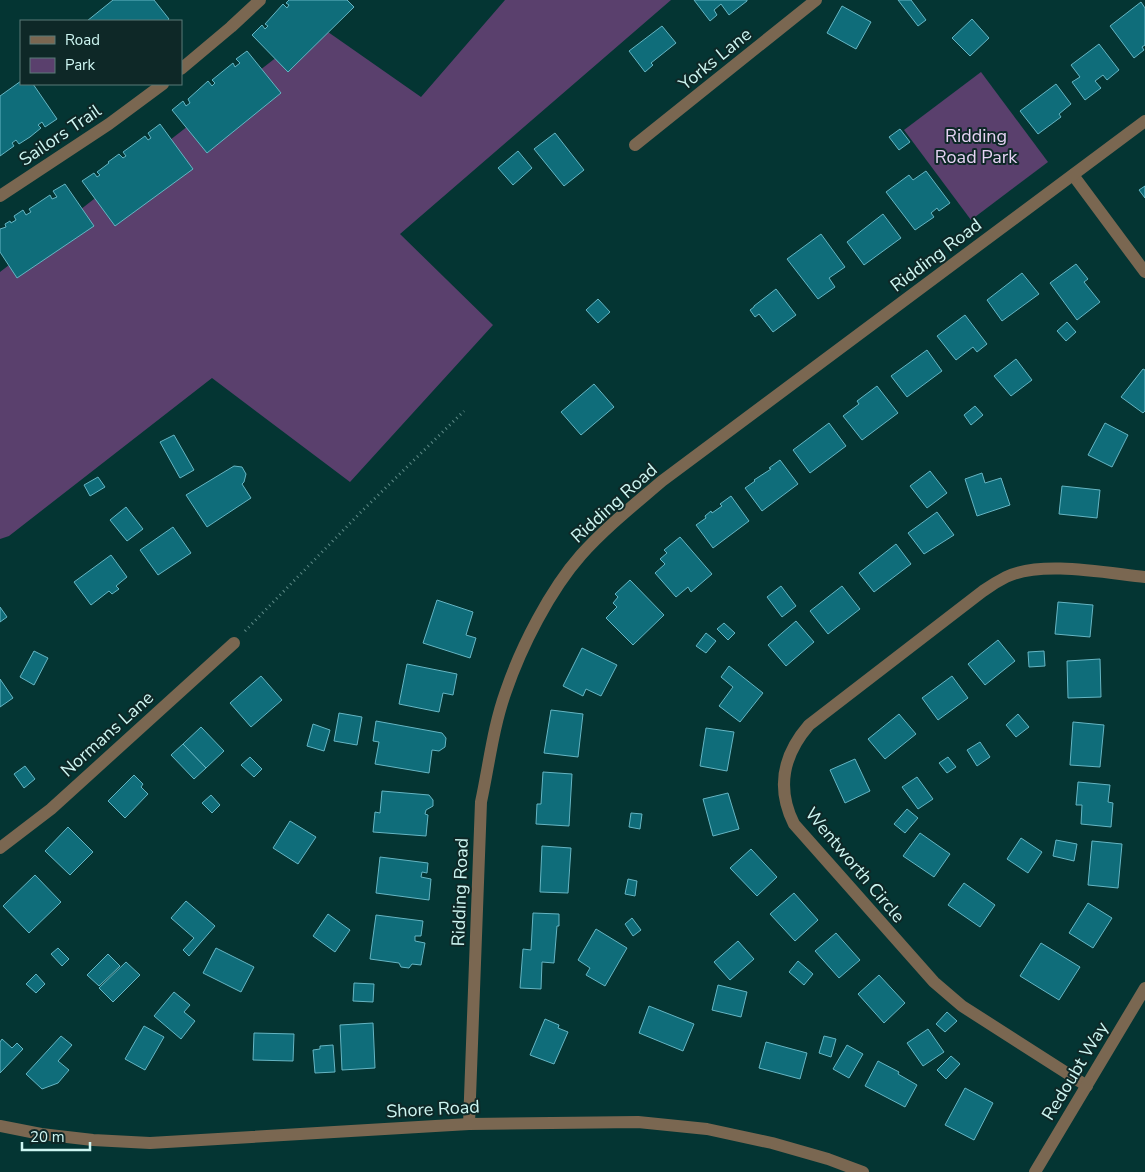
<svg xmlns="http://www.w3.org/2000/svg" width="1145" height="1172" viewBox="0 0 1145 1172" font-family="'Nunito Sans',sans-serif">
  <rect width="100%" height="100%" fill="#043533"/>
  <g fill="#5a406d">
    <path d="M 505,0 L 671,0 L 400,234 L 493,325 L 350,482 L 212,378 L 9,536 L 0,539 L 0,272 L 318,25 L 421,97 Z"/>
    <path d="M 981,72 L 1048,162 L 971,220 L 904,130 Z"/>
  </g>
  <g fill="#0f6d7a" stroke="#65b5c3">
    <path d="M 113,0 L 154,0 L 169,19 L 167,21 L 87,21 Z"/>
    <path d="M 289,0 L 347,0 L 354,7 L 288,72 L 252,35 L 262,25 L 265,29 L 268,26 L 265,24 L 283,4 L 287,8 L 289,5 L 286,3 Z"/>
    <path d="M 694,0 L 747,0 L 747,1 L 729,15 L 721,4 L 714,10 L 717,15 L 710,21 Z"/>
    <path d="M 898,0 L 911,0 L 926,20 L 918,26 Z"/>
    <path d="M 1141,2 L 1145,8 L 1145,45 L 1142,47 L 1144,50 L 1134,58 L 1110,26 Z"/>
    <path d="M 842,6 L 871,22 L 856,49 L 827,33 Z"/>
    <path d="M 972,19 L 989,38 L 970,56 L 952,38 Z"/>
    <path d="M 662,26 L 676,43 L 651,63 L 653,65 L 645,72 L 629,51 Z"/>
    <path d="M 1099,44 L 1119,70 L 1107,80 L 1103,75 L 1095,81 L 1101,88 L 1085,100 L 1072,82 L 1080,77 L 1071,65 Z"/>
    <path d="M 247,51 L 281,93 L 207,153 L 172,110 L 183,101 L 186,106 L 190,103 L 188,99 L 208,81 L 212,86 L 215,83 L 212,80 L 233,63 L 235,67 L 240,63 L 236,59 Z"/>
    <path d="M 21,81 L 21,84 L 33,84 L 57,119 L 45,127 L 42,122 L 38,125 L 41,128 L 30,137 L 19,144 L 16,140 L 12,143 L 14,146 L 0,156 L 0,96 Z"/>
    <path d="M 1056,84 L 1071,104 L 1059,114 L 1061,117 L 1038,134 L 1020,111 Z"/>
    <path d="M 160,124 L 193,169 L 115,226 L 82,181 L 94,173 L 97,177 L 100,175 L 97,172 L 109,163 L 108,162 L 119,154 L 123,158 L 126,156 L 123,152 L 145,136 L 148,140 L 151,138 L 148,133 Z"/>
    <path d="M 900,129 L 910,142 L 899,150 L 889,137 Z"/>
    <path d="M 555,133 L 584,170 L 564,186 L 534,149 Z"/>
    <path d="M 518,151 L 532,168 L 513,185 L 498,168 Z"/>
    <path d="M 926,171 L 950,203 L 939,211 L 937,208 L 931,213 L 934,217 L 915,230 L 886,192 L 909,175 L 913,180 Z"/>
    <path d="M 65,184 L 94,226 L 17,278 L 0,252 L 0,229 L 6,227 L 5,224 L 10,221 L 11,223 L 16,220 L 14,216 L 23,210 L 26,215 L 31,212 L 29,209 L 50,195 L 52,199 L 57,197 L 53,191 Z"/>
    <path d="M 1145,186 L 1145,198 L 1139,190 Z"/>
    <path d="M 883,214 L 901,238 L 864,265 L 847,242 Z"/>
    <path d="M 821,234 L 845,267 L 829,278 L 835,287 L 818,299 L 787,259 Z"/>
    <path d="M 1076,264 L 1088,279 L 1084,282 L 1100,302 L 1077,320 L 1050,283 Z"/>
    <path d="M 1022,273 L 1039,294 L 1002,321 L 987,300 Z"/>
    <path d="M 776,289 L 796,315 L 773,332 L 759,314 L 755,317 L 750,310 L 754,307 L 754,306 Z"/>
    <path d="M 598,299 L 610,312 L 598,323 L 586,310 Z"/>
    <path d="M 965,315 L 987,344 L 977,352 L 973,347 L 956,360 L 937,336 Z"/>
    <path d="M 1067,322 L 1076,332 L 1066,341 L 1057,331 Z"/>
    <path d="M 927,350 L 942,371 L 907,397 L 891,376 Z"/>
    <path d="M 1016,359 L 1032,380 L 1011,396 L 994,376 Z"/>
    <path d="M 1143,369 L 1145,370 L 1145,411 L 1143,413 L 1121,397 Z"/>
    <path d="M 594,384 L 614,407 L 581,435 L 561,412 Z"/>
    <path d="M 877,386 L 898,413 L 862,440 L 843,416 L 859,404 L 857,401 Z"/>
    <path d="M 975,406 L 983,415 L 971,425 L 964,415 Z"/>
    <path d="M 829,423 L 846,446 L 810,473 L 793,450 Z"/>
    <path d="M 1105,423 L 1128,435 L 1112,467 L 1088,455 Z"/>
    <path d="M 174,435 L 194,470 L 180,478 L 160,442 Z"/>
    <path d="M 780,460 L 798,484 L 762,511 L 745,488 L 755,481 L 754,480 L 771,469 L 769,468 Z"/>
    <path d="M 234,466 L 242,467 L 246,474 L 244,482 L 242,484 L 251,498 L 207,527 L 186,495 Z"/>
    <path d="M 930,471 L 947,493 L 927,508 L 910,486 Z"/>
    <path d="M 982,473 L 985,483 L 1001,478 L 1010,505 L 977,516 L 965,479 Z"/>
    <path d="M 98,477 L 105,487 L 90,496 L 84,485 Z"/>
    <path d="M 1062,486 L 1100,490 L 1097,518 L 1059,514 Z"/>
    <path d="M 731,496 L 749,521 L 713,548 L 696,525 L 706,518 L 705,516 L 711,511 L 712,513 L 722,506 L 720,504 Z"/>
    <path d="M 126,507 L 143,529 L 127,541 L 110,520 Z"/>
    <path d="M 937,512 L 954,535 L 924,554 L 908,533 Z"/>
    <path d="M 173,527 L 191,553 L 158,575 L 140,550 Z"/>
    <path d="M 680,537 L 712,574 L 691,592 L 688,587 L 676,597 L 655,573 L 665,564 L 660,559 L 667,553 L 664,550 Z"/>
    <path d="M 896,544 L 911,564 L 874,592 L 859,573 Z"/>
    <path d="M 111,555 L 127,577 L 116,586 L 119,589 L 112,594 L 109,591 L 91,605 L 74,582 Z"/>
    <path d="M 630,580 L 664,615 L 633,645 L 606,618 L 617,607 L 613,603 L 618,597 L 615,594 Z"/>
    <path d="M 781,586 L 796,606 L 782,617 L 767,597 Z"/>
    <path d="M 842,586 L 860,609 L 828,634 L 810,611 Z"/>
    <path d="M 437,600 L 473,612 L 466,635 L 476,638 L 470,658 L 423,643 Z"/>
    <path d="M 1058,602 L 1093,605 L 1090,637 L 1055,634 Z"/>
    <path d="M 0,607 L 7,617 L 0,622 Z"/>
    <path d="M 796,621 L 814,642 L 786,666 L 768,645 Z"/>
    <path d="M 724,623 L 735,633 L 728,640 L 717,629 Z"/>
    <path d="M 706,633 L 716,641 L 706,653 L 696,646 Z"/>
    <path d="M 998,640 L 1015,661 L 985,685 L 968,664 Z"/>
    <path d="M 582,648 L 617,665 L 601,696 L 586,689 L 583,696 L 563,686 Z"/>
    <path d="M 34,651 L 48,658 L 34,685 L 20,677 Z"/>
    <path d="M 1044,651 L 1045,666 L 1029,667 L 1028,652 Z"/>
    <path d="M 1100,659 L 1101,697 L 1068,698 L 1067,661 Z"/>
    <path d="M 407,664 L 457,674 L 453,695 L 443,693 L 439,712 L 399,704 Z"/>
    <path d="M 729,666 L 763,693 L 740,722 L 719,706 L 733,687 L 721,677 Z"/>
    <path d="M 261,676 L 282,700 L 251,727 L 230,703 Z"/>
    <path d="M 952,676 L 968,698 L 938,720 L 922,698 Z"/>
    <path d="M 0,679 L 13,698 L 0,707 Z"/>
    <path d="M 551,710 L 583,714 L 578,757 L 544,753 Z"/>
    <path d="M 339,713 L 362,717 L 357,745 L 334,741 Z"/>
    <path d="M 899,714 L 916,734 L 885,759 L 868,739 Z"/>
    <path d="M 1018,714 L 1029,727 L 1016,737 L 1006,725 Z"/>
    <path d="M 376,721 L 442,733 L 446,738 L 445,747 L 439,751 L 432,750 L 429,773 L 375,764 L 379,742 L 373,741 Z"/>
    <path d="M 1073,722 L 1104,725 L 1100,767 L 1070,765 Z"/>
    <path d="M 313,724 L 330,730 L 324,751 L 307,746 Z"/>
    <path d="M 201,727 L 224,751 L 206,768 L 183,744 Z"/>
    <path d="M 706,728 L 734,732 L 727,771 L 700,766 Z"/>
    <path d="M 980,742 L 990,757 L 977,766 L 967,750 Z"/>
    <path d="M 183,744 L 206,768 L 194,779 L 171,755 Z"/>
    <path d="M 250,757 L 262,769 L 254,777 L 241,765 Z"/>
    <path d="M 948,757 L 956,767 L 947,773 L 939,763 Z"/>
    <path d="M 855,759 L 870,791 L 845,803 L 830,770 Z"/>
    <path d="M 25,766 L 35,779 L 24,788 L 14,774 Z"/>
    <path d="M 543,772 L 572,774 L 569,826 L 536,824 L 537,804 L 541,804 Z"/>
    <path d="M 134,775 L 143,784 L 141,787 L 148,794 L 125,818 L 108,801 Z"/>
    <path d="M 917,777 L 933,799 L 918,809 L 902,787 Z"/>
    <path d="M 1078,782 L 1110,785 L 1108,802 L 1113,803 L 1111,827 L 1081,824 L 1082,805 L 1076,805 Z"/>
    <path d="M 382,791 L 429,795 L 433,800 L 433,806 L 426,810 L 425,814 L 428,815 L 426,836 L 373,832 L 375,812 L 380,813 Z"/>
    <path d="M 728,793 L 739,829 L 713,836 L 703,799 Z"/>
    <path d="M 211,795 L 220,805 L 212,813 L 202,803 Z"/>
    <path d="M 907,809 L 918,818 L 905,833 L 894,824 Z"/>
    <path d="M 631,813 L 642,814 L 640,829 L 629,827 Z"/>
    <path d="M 290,821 L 316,837 L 298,864 L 273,848 Z"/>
    <path d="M 68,827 L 93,852 L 70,875 L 45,851 Z"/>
    <path d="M 920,833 L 950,854 L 934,877 L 903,856 Z"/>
    <path d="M 1021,838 L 1042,852 L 1028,873 L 1007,859 Z"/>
    <path d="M 1056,840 L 1077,844 L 1074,861 L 1053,856 Z"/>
    <path d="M 1092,841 L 1122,844 L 1118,888 L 1088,885 Z"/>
    <path d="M 542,846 L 571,848 L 568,893 L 540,892 Z"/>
    <path d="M 751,849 L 777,877 L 757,896 L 730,868 Z"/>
    <path d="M 380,857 L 428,863 L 427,873 L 422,872 L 421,877 L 431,879 L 429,900 L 376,893 Z"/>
    <path d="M 35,875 L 61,902 L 29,933 L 3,906 Z"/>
    <path d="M 628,879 L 637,881 L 635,896 L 625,894 Z"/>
    <path d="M 964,883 L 995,905 L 980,927 L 948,905 Z"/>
    <path d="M 794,893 L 818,920 L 795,941 L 770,914 Z"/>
    <path d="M 186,901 L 215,926 L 189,956 L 183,950 L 194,938 L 171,918 Z"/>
    <path d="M 1088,903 L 1112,918 L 1093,948 L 1069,933 Z"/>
    <path d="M 533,913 L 559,914 L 559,926 L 557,926 L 554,963 L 542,962 L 541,989 L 520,988 L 523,949 L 531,950 Z"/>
    <path d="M 328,914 L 350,930 L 335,952 L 313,936 Z"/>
    <path d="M 376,915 L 423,921 L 421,936 L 415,936 L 415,941 L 425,943 L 421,965 L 412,964 L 409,968 L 401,967 L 399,963 L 370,959 Z"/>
    <path d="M 632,918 L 641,930 L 633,936 L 625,924 Z"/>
    <path d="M 596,929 L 627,948 L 605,986 L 586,975 L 590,968 L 578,960 Z"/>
    <path d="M 836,933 L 860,960 L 839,978 L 815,951 Z"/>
    <path d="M 738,941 L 754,959 L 730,980 L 714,962 Z"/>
    <path d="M 1041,943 L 1080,967 L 1059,1000 L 1020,976 Z"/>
    <path d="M 58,948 L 69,959 L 62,966 L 51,954 Z"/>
    <path d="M 216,948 L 254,967 L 241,992 L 203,973 Z"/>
    <path d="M 108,954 L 120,966 L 99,986 L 87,975 Z"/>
    <path d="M 798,961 L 813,974 L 804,985 L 789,972 Z"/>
    <path d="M 126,962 L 140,975 L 113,1002 L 99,988 Z"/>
    <path d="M 36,974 L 45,984 L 36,993 L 26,984 Z"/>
    <path d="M 879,975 L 905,1003 L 884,1023 L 858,994 Z"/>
    <path d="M 354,983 L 374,984 L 373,1002 L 353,1001 Z"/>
    <path d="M 718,985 L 747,992 L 741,1017 L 712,1010 Z"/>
    <path d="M 174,992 L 190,1005 L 184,1012 L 195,1021 L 181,1039 L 154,1016 Z"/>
    <path d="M 649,1006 L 694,1024 L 683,1051 L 639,1033 Z"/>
    <path d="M 947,1012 L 957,1021 L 945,1032 L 936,1024 Z"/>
    <path d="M 545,1019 L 559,1025 L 558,1028 L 568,1032 L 554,1064 L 530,1055 Z"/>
    <path d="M 373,1023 L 375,1068 L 342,1070 L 340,1025 Z"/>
    <path d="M 144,1026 L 164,1037 L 145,1070 L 125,1059 Z"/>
    <path d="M 928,1029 L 944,1052 L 923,1066 L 907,1043 Z"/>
    <path d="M 254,1033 L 294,1034 L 293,1061 L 253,1060 Z"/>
    <path d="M 61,1036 L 72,1045 L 58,1061 L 69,1070 L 58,1083 L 42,1089 L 26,1074 Z"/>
    <path d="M 824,1036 L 836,1039 L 831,1057 L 819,1053 Z"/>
    <path d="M 2,1039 L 12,1048 L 17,1043 L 23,1049 L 0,1073 L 0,1042 Z"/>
    <path d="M 766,1042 L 807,1053 L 800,1079 L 759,1068 Z"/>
    <path d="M 333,1045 L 335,1072 L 315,1073 L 313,1050 L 320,1049 L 320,1046 Z"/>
    <path d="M 847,1045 L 863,1054 L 849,1078 L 833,1069 Z"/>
    <path d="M 951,1056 L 960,1064 L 946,1079 L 937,1070 Z"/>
    <path d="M 878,1061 L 899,1072 L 898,1074 L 917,1085 L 905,1107 L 865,1086 Z"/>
    <path d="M 965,1088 L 993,1103 L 974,1140 L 945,1125 Z"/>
  </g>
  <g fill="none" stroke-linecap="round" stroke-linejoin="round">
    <path stroke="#5e8b88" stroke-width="3" stroke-dasharray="1 4" stroke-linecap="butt" d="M 245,631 L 362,511 L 464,411"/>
    <g stroke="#7a6751" stroke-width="12">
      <path d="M 181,69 L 231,27 L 260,0"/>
      <path d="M 635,145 L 816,0"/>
      <path d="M 1073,175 L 1145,272"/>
      <path d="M 0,196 L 109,124 L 163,84"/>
      <path d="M 0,848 L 51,809 L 234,643"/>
      <path d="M 1087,1086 L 962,1006 L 934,982 L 794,824 C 776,788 783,755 809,725 L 983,591 C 990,586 998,581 1006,577 C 1041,560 1106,573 1145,577"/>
      <path d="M 469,1124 L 481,802 C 489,765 493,727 506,691 C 521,647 550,590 581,555 C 605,528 634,505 662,481 L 1145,121"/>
      <path d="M 1035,1172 L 1145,988"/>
    </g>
    <path stroke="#7a6751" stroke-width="12" d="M 0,1126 L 41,1134 L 93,1140 L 150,1143 L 469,1124 L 638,1122 L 707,1129 L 772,1143 L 828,1159 L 863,1172"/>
  </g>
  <g text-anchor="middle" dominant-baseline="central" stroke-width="4" stroke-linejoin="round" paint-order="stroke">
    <g font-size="18" fill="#cef6f2" stroke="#0e2827">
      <text transform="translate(715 59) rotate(-39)">Yorks Lane</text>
      <text transform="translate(60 135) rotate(-34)">Sailors Trail</text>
      <text transform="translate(936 255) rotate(-37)">Ridding Road</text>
      <text transform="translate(614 503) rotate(-42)">Ridding Road</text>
      <text transform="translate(107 734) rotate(-42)">Normans Lane</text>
      <text transform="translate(855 865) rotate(50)">Wentworth Circle</text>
      <text transform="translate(460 892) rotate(-88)">Ridding Road</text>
      <text transform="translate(1075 1071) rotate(-59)">Redoubt Way</text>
      <text transform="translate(433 1109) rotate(-3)">Shore Road</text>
    </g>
    <g font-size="18" fill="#e6d3f4" stroke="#0e2827">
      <text x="976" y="136">Ridding<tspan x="976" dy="21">Road Park</tspan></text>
    </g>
  </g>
  <rect x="20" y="20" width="162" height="65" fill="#0e2827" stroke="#5b7a78"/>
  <rect x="30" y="36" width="25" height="8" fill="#7a6751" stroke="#5b7a78"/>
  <text x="65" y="45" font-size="15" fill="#cef6f2">Road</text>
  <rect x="30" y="58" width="25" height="15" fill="#5a406d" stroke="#5b7a78"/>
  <text x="65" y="70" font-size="15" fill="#cef6f2">Park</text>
  <path d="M22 1142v8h68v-8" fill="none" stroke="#cef6f2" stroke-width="2.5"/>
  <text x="30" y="1142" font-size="15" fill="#cef6f2" stroke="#0e2827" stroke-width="4" paint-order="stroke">20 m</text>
</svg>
